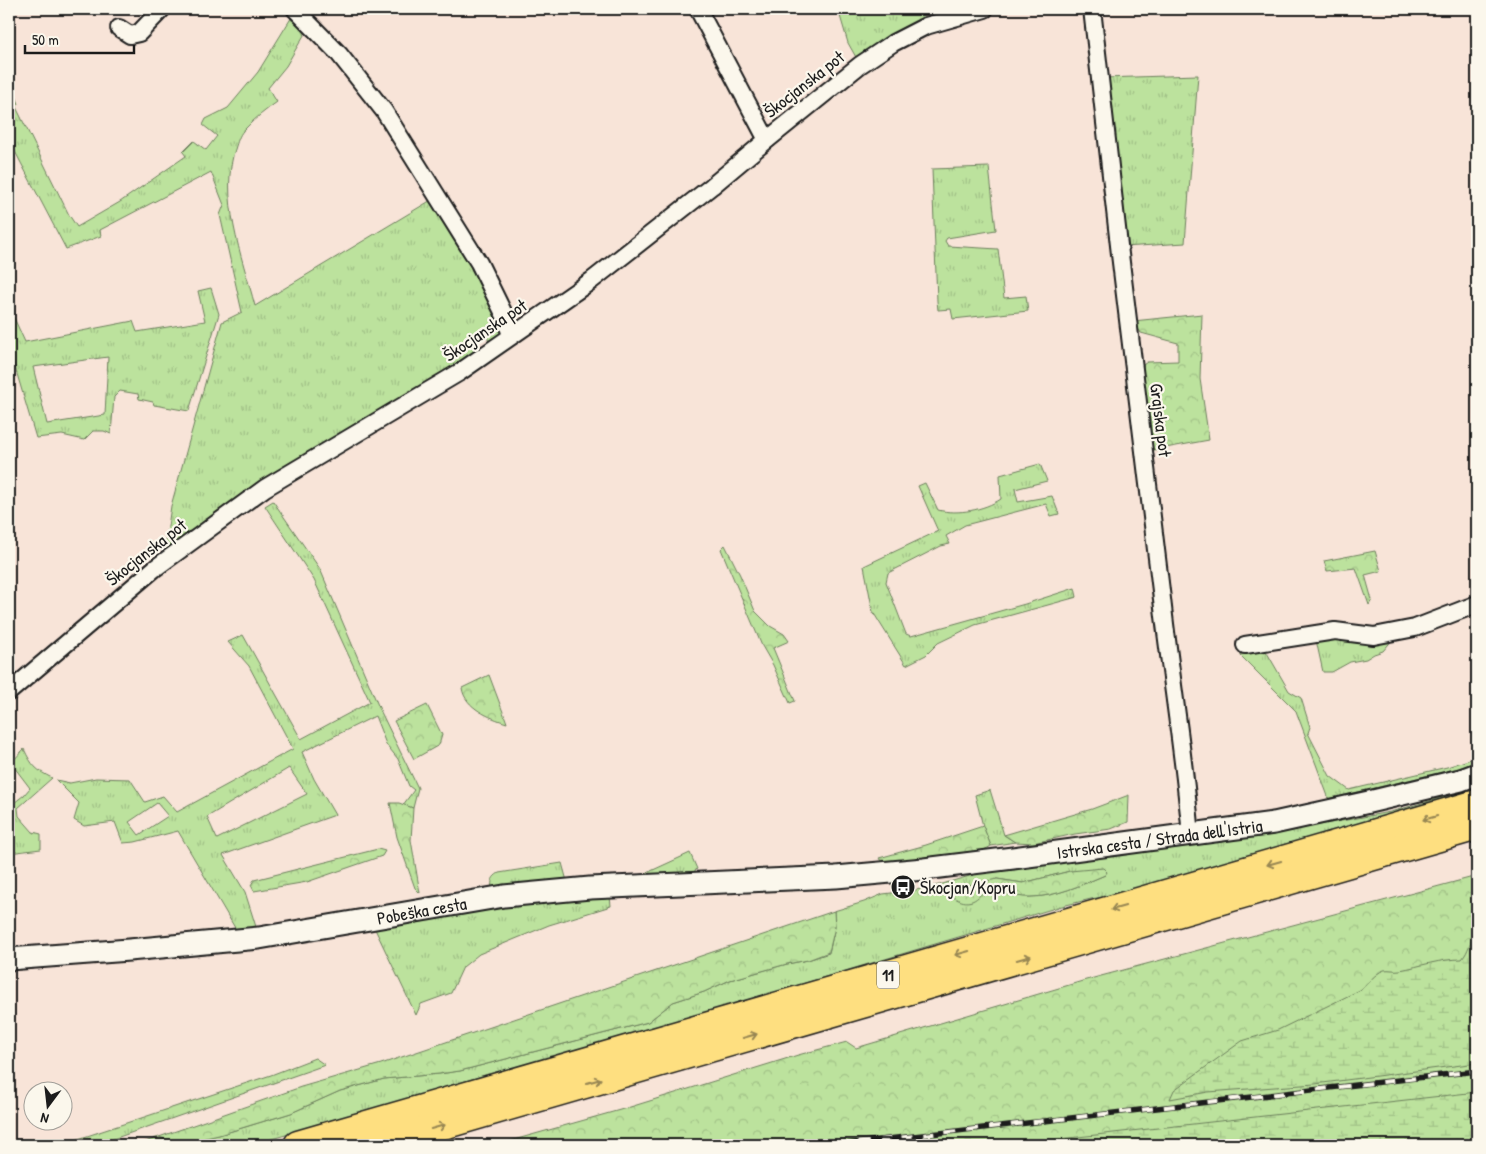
<svg xmlns="http://www.w3.org/2000/svg" width="1486" height="1154" viewBox="0 0 1486 1154" font-family="'Patrick Hand',sans-serif">
  <defs>
    <pattern id="grass-tufts" width="24" height="20" patternUnits="userSpaceOnUse" patternTransform="scale(1.25)"><rect width="24" height="20" fill="#bce29d"/><path d="M3 7l-1-3M5 7V3M7 7l1-3M15 17l-1-3M17 17v-4M19 17l1-3" fill="none" stroke="#a1c187"/></pattern>
    <pattern id="forest-crowns" width="20" height="18" patternUnits="userSpaceOnUse" patternTransform="scale(1.25)"><rect width="20" height="18" fill="#bce29d"/><path d="M2 6a3 3 0 1 1 6 0M12 15a3 3 0 1 1 6 0" fill="none" stroke="#a1c187"/></pattern>
    <pattern id="wetland-marsh" width="20" height="14" patternUnits="userSpaceOnUse" patternTransform="scale(1.25)"><rect width="20" height="14" fill="#bce29d"/><path d="M1 5h8M5 5V1M11 12h8M15 12V8" fill="none" stroke="#a1c187"/></pattern>
  </defs>
  <rect width="100%" height="100%" fill="#f8e4d8"/>
  <filter id="ink" filterUnits="userSpaceOnUse"><feTurbulence type="fractalNoise" baseFrequency=".02" numOctaves="2"/><feDisplacementMap in="SourceGraphic" scale="10" xChannelSelector="R" yChannelSelector="G"/><feConvolveMatrix kernelMatrix="1 2 1 2 8 2 1 2 1" color-interpolation-filters="sRGB"/></filter>
  <g filter="url(#ink)">
    <g fill="url(#grass-tufts)" stroke="#6c7f5c" fill-rule="evenodd">
      <path d="M 838,9 L 923,9 L 924,21 L 857,59 L 848,43 Z"/>
      <path d="M 293,15 L 307,30 L 286,66 L 268,88 L 277,102 C 266,110 254,119 245,129 C 240,133 238,140 236,146 C 218,196 242,256 255,306 L 433,199 L 493,300 L 502,334 L 492,346 L 485,334 L 470,342 L 478,354 L 164,554 L 171,506 L 222,322 L 242,312 L 220,215 L 224,205 L 211,172 L 100,230 L 101,236 L 66,249 L 9,140 L 9,78 L 19,104 L 16,107 L 69,215 L 77,227 L 120,202 L 186,156 L 183,152 L 194,141 L 206,150 L 217,136 L 203,125 L 206,119 L 228,108 L 258,72 Z"/>
      <path d="M 1198,75 L 1185,243 L 1124,247 L 1103,78 Z"/>
      <path d="M 989,167 L 996,230 L 947,238 L 945,241 L 948,246 L 998,249 L 1004,298 L 1026,296 L 1028,311 L 953,319 L 951,309 L 938,310 L 937,301 L 932,169 Z"/>
      <path d="M 211,288 L 219,314 L 189,411 L 154,405 L 153,402 L 139,399 L 138,394 L 120,391 L 114,397 L 111,434 L 104,431 L 93,431 L 84,440 L 62,435 L 36,438 L 9,347 L 9,307 L 25,342 L 133,321 L 137,332 L 205,321 L 198,291 ZM 108,357 L 105,415 L 47,424 L 33,367 Z"/>
      <path d="M 1040,464 L 1047,481 L 1015,489 L 1018,502 L 1052,496 L 1059,514 L 1051,516 L 1046,504 L 965,525 L 946,536 L 950,544 L 941,546 L 888,573 L 886,582 L 906,634 L 911,636 L 1025,604 L 1075,588 L 1077,597 L 975,625 L 938,643 L 926,655 L 906,665 L 873,612 L 864,566 L 938,531 L 918,486 L 925,483 L 938,510 C 958,515 984,510 1001,499 L 1000,475 Z"/>
      <path d="M 273,501 L 320,569 L 380,710 L 418,788 L 413,808 L 403,805 L 414,790 L 409,786 L 398,759 L 386,744 L 375,716 L 302,752 L 314,779 L 335,815 L 223,855 L 245,892 L 257,930 L 238,933 L 178,831 L 135,842 L 123,843 L 115,822 L 84,826 L 74,820 L 79,803 L 56,780 L 70,783 L 96,778 L 130,779 L 145,802 L 163,796 L 177,812 L 293,749 L 249,666 L 228,642 L 243,635 L 301,739 L 370,702 L 314,580 L 265,506 ZM 289,768 L 307,794 L 217,839 L 207,817 ZM 157,803 L 168,816 L 139,835 L 129,822 Z"/>
      <path d="M 1324,637 L 1394,638 L 1383,651 L 1374,654 L 1366,659 L 1350,662 L 1332,672 L 1323,672 L 1316,640 Z"/>
      <path d="M 1266,651 L 1289,691 L 1301,698 L 1310,727 L 1308,733 L 1330,776 L 1349,790 L 1447,767 L 1477,757 L 1477,762 L 1467,766 L 1329,799 L 1296,711 L 1240,655 Z"/>
      <path d="M 24,749 C 32,766 36,770 52,778 L 18,808 L 19,816 L 33,832 L 41,834 L 41,849 L 9,853 L 9,847 L 15,842 L 9,832 L 9,807 L 24,795 L 30,788 L 11,763 Z"/>
      <path d="M 990,790 L 1004,835 L 1015,842 L 991,846 L 983,826 L 975,795 Z"/>
      <path d="M 1465,791 L 1466,798 L 1146,890 L 1091,899 L 1062,906 L 775,992 L 685,1023 L 574,1053 L 488,1074 L 325,1124 L 250,1145 L 137,1145 L 159,1137 L 172,1143 L 219,1135 L 291,1113 L 340,1091 L 384,1079 L 439,1074 L 460,1071 L 648,1022 L 673,1002 L 704,992 L 730,980 L 787,964 L 808,960 L 829,953 L 835,927 L 834,911 L 864,902 L 883,894 L 916,890 L 939,885 L 990,870 L 1276,833 L 1390,812 ZM 1070,871 L 1105,875 C 1081,885 1056,897 1029,897 C 1013,897 999,889 983,892 L 997,879 L 1023,883 Z"/>
      <path d="M 690,853 L 697,869 L 692,873 L 640,876 Z"/>
      <path d="M 562,863 L 567,881 L 492,889 C 491,881 492,877 499,873 Z"/>
      <path d="M 610,896 L 611,906 L 549,925 L 479,954 L 463,967 L 451,993 L 421,1004 L 416,1015 L 375,929 L 503,905 Z"/>
      <path d="M 315,1058 L 325,1065 L 96,1145 L 60,1145 L 271,1075 Z"/>
    </g>
    <g fill="url(#forest-crowns)" stroke="#6c7f5c">
      <path d="M 1202,314 L 1200,379 L 1209,440 L 1149,451 L 1144,408 L 1143,365 L 1147,362 L 1178,361 L 1178,343 L 1141,333 L 1133,321 Z"/>
      <path d="M 725,545 L 740,575 L 755,611 L 770,626 L 784,634 L 789,641 L 773,648 L 795,701 L 790,703 L 773,665 L 762,646 L 721,549 Z"/>
      <path d="M 1375,551 L 1381,571 L 1365,575 L 1372,600 L 1369,605 L 1356,568 L 1327,571 L 1324,561 Z"/>
      <path d="M 489,675 L 506,720 L 507,723 C 490,718 465,708 462,688 Z"/>
      <path d="M 427,705 L 442,735 L 439,745 L 414,759 L 394,721 Z"/>
      <path d="M 1129,795 L 1128,822 L 1111,829 L 1075,834 L 1033,843 L 1015,842 L 1004,835 L 1092,809 Z"/>
      <path d="M 390,803 L 399,803 L 413,808 L 411,840 L 420,893 L 415,888 L 397,837 Z"/>
      <path d="M 983,826 L 991,846 C 982,853 968,852 957,854 C 933,858 909,864 884,866 L 879,858 L 926,845 Z"/>
      <path d="M 378,849 L 385,851 L 382,856 L 307,882 L 254,891 L 251,885 L 254,880 Z"/>
      <path d="M 1103,868 L 1107,872 L 1105,875 C 1081,885 1056,897 1030,897 C 1013,898 999,889 983,892 C 971,907 961,903 947,893 L 950,889 L 997,879 L 1023,883 L 1070,871 Z"/>
      <path d="M 1477,876 L 1477,1145 L 496,1145 L 627,1108 L 798,1055 L 847,1042 L 856,1048 L 1086,980 Z"/>
      <path d="M 834,911 L 835,927 L 829,952 L 808,960 L 787,964 L 730,980 L 704,992 L 673,1002 L 648,1022 L 460,1071 L 439,1074 L 384,1079 L 340,1091 L 291,1113 L 219,1135 L 179,1144 L 159,1137 L 301,1087 L 381,1064 Z"/>
    </g>
    <g fill="url(#wetland-marsh)" stroke="#6c7f5c">
      <path d="M 1475,932 L 1477,932 L 1477,1063 L 1315,1084 L 1208,1092 L 1170,1099 L 1174,1090 L 1242,1041 L 1278,1030 L 1360,990 C 1368,984 1374,974 1384,970 C 1389,969 1395,971 1400,970 C 1421,966 1440,959 1462,959 C 1469,951 1470,941 1475,932 Z"/>
      <path d="M 1477,1092 L 1477,1145 L 1007,1145 Z"/>
    </g>
    <g fill="none" stroke-linecap="round" stroke-linejoin="round">
      <defs>
        <g id="minor">
          <path d="M 295,9 L 339,54 L 384,111 L 479,263 L 505,316 L 511,336"/>
          <path d="M 698,9 L 767,140"/>
          <path d="M 1092,9 C 1114,206 1137,402 1162,599 C 1171,678 1184,756 1191,836"/>
          <path d="M 119,28 L 130,35 L 139,33 L 162,9"/>
          <path d="M 1245,645 L 1335,631 L 1374,636 L 1415,628 L 1477,604"/>
          <path d="M 9,692 L 154,569 L 265,488 L 460,372 L 591,281 L 712,186 L 767,140 L 860,65 L 893,43 L 926,26 L 985,9"/>
        </g>
        <g id="tertiary">
          <path id="s1" d="M 9,959 L 129,950 L 259,938 L 504,896 L 590,888 L 836,877 L 924,869 L 1013,858 L 1274,823 L 1369,802 L 1461,780 L 1477,774"/>
        </g>
        <g id="trunk">
          <path d="M 298,1145 L 1477,804"/>
          <path d="M 374,1145 L 1477,826"/>
        </g>
      </defs>
      <use href="#minor" stroke="#1c1c1c" stroke-width="20"/>
      <use href="#tertiary" stroke="#1c1c1c" stroke-width="25"/>
      <use href="#trunk" stroke="#1c1c1c" stroke-width="31"/>
      <use href="#minor" stroke="#fbf7ec" stroke-width="16"/>
      <use href="#tertiary" stroke="#fbf7ec" stroke-width="21"/>
      <use href="#trunk" stroke="#fedf80" stroke-width="28"/>
      <defs>
        <path id="rail" d="M 836,1145 L 1477,1071"/>
      </defs>
      <use href="#rail" stroke="#1c1c1c" stroke-width="5.5"/>
      <use href="#rail" stroke="#fbf7ec" stroke-width="4" stroke-dasharray="11" stroke-linecap="butt"/>
    </g>
    <defs><path id="oneway-shaft" d="M-6 0H5M1.5-3L5.5 0L1.5 3" fill="none" stroke-width="1.6" stroke-linecap="round" stroke-linejoin="round" transform="scale(1.25)"/></defs>
    <g stroke="#988753">
      <use href="#oneway-shaft" transform="translate(1430 818) rotate(164)"/>
      <use href="#oneway-shaft" transform="translate(1274 863) rotate(164)"/>
      <use href="#oneway-shaft" transform="translate(1118 908) rotate(164)"/>
      <use href="#oneway-shaft" transform="translate(962 953) rotate(164)"/>
      <use href="#oneway-shaft" transform="translate(1024 958) rotate(-16)"/>
      <use href="#oneway-shaft" transform="translate(750 1036) rotate(-16)"/>
      <use href="#oneway-shaft" transform="translate(594 1081) rotate(-16)"/>
      <use href="#oneway-shaft" transform="translate(438 1127) rotate(-16)"/>
    </g>
  </g>
  <defs>
    <symbol id="bus-disc" viewBox="-11 -11 22 22"><circle r="9.5" fill="#1c1c1c" stroke="#fbf7ec"/><path d="M-5-6H5V4H4V6H2V4H-2V6H-4V4H-5ZM-3.5-4V0h7V-4ZM-3.5 1.2v1.5H-2V1.2ZM2 1.2v1.5H3.5V1.2Z" fill="#fff"/></symbol>
  </defs>
  <g fill-rule="evenodd">
    <use href="#bus-disc" x="889" y="873" width="28" height="28"/>
  </g>
  <g text-anchor="middle" dominant-baseline="central" stroke-width="4.5" stroke-linejoin="round" paint-order="stroke">
    <rect fill="#fbf7ec" stroke="#5f5e5a" stroke-width="1" x="877" y="961.5" width="22" height="27" rx="4"/>
    <g font-size="16" font-weight="bold" fill="#1c1c1c">
      <text x="888" y="975">11</text>
    </g>
    <g font-size="18" fill="#1c1c1c" stroke="#fbf7ec">
      <text transform="translate(804 84) rotate(-38)">Škocjanska pot</text>
      <text transform="translate(485 330) rotate(-34)">Škocjanska pot</text>
      <text transform="translate(1161 420) rotate(83)">Grajska pot</text>
      <text transform="translate(146 552) rotate(-38)">Škocjanska pot</text>
      <text stroke="none"><textPath href="#s1" startOffset="1158">Istrska cesta / Strada dell'Istria</textPath></text>
      <text stroke="none"><textPath href="#s1" startOffset="416">Pobeška cesta</textPath></text>
    </g>
    <g font-size="18" fill="#1c1c1c" stroke="#fbf7ec" text-anchor="start">
      <text x="920" y="887">Škocjan/Kopru</text>
    </g>
  </g>
  <rect width="1486" height="1154" fill="none" stroke="#fbf7ec" stroke-width="30"/>
  <rect x="15" y="15" width="1456" height="1124" fill="none" stroke="#1c1c1c" stroke-width="2" filter="url(#ink)"/>
  <g transform="translate(48 1106) rotate(195)"><circle r="24" fill="#fbf7ec" stroke="#a29f99"/>
  <path d="M0-4L9 19L0 12L-9 19Z" fill="#1c1c1c"/>
  <text y="-8" font-size="14" font-weight="bold" text-anchor="middle" fill="#1c1c1c">N</text>
  </g>
  <path d="M25 45v8h109v-8" fill="none" stroke="#1c1c1c" stroke-width="2.5"/>
  <text x="32" y="45" font-size="15" fill="#1c1c1c" stroke="#fbf7ec" stroke-width="4" paint-order="stroke">50 m</text>
</svg>
